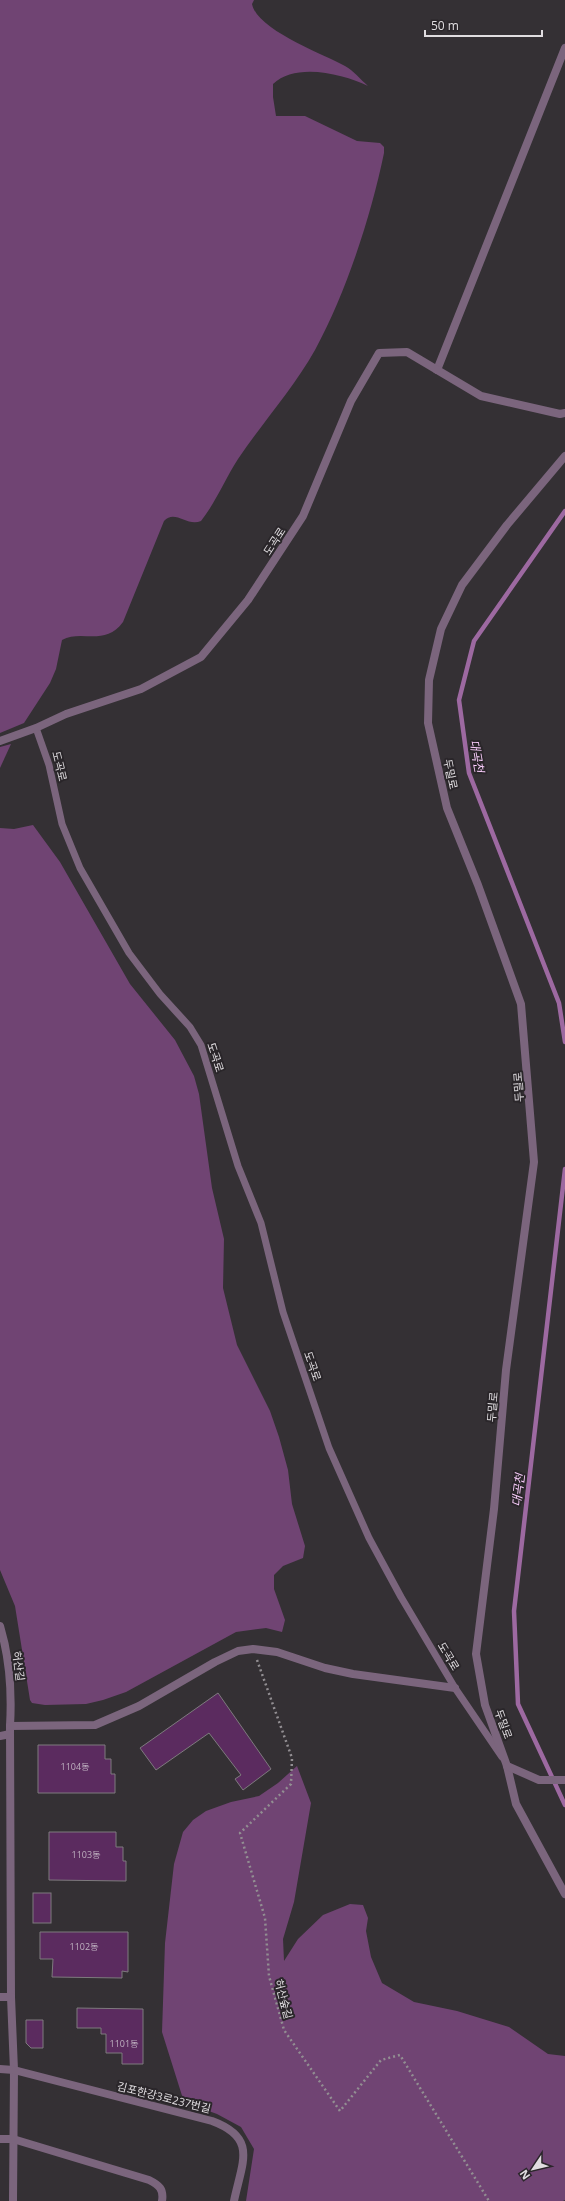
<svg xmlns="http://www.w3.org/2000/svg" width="565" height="2201" viewBox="0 0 565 2201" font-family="'Open Sans','Noto Sans KR',sans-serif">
  <rect width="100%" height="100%" fill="#343034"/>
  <g fill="#704473">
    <path d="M 0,0 L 254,0 L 252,4 C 257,30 323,54 345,66 C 354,71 360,79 368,86 C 343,74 296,62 273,84 L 273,97 L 276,116 L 305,116 L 357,141 L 380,143 L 384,147 L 384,153 C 371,216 346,293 315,350 C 293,389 263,422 238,459 C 225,479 216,502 201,521 C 187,527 175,509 164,521 L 123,622 C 105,647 81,629 62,640 L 56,669 L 50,683 L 24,723 L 0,733 Z"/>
    <path d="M 11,744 L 0,768 L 0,747 Z"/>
    <path d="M 33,825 L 60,862 L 130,984 L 175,1040 L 194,1076 L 199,1094 L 212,1188 L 224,1239 L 223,1288 L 237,1345 L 270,1411 L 279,1437 L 288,1470 L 292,1504 L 305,1546 L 303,1558 L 283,1566 L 274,1575 L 274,1589 L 285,1620 L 282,1632 L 266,1628 L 236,1632 L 126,1692 L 103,1700 L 86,1704 L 45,1705 L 32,1703 L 30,1700 L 15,1606 L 0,1570 L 0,828 L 14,829 Z"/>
    <path d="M 297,1766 L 311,1803 L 294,1902 L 283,1939 L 284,1961 L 298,1939 L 323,1915 L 350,1904 L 363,1905 L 368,1918 L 366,1931 L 371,1957 L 382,1983 L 414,2002 L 457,2011 L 509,2027 L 548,2054 L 565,2056 L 565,2200 L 563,2201 L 246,2201 L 254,2149 L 241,2127 L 217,2114 L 184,2102 L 162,2032 L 165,1943 L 174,1864 L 183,1832 L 193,1820 L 206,1811 L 231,1802 L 259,1796 L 278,1783 Z"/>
  </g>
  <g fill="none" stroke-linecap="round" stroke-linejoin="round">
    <g stroke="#9d69a1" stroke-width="4.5">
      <path d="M 565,511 L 474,641 L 459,700 L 469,773 L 559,1003 L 565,1042"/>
      <path d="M 565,1169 L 514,1611 L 518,1704 L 565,1805"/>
    </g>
  </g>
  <g fill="#5b2b5f" stroke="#7e7a7e">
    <path d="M 218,1693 L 271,1769 L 243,1790 L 235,1779 L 241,1775 L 209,1733 L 156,1770 L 140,1748 Z"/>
    <path d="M 38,1745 L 105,1745 L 105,1759 L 111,1759 L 111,1774 L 115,1774 L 115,1793 L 38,1793 Z"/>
    <path d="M 49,1832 L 116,1832 L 116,1847 L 123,1847 L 123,1861 L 126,1861 L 126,1881 L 49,1880 Z"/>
    <rect x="33" y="1893" width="18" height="30"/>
    <path d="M 40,1932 L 128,1932 L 128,1972 L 122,1971 L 122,1978 L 52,1977 L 53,1959 L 40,1959 Z"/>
    <path d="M 77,2008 L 143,2009 L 143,2064 L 122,2064 L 122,2053 L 106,2053 L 106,2034 L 101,2034 L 101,2028 L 77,2028 Z"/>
    <path d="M 26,2020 L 43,2020 L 43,2048 L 31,2048 L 26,2043 Z"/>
  </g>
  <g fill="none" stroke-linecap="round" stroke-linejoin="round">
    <path stroke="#928e92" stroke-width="2.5" stroke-dasharray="2 3" stroke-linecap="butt" d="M 257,1660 L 292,1758 L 291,1784 L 240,1833 L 265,1918 L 269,1976 L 284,2030 L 340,2111 L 381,2060 L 400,2055 L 489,2201"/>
    <path stroke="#7b657d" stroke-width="7" d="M 36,728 L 49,765 L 62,824 L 80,868 L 129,953 L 160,994 L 190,1027 L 201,1045 L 238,1166 L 261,1223 L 283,1312 L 329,1448 L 369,1538 L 401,1597 L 455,1688 L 502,1757"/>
    <g stroke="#7b657d" stroke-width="8">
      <path d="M 437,370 L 565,48"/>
      <path d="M 565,456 L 507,525 L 462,585 L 441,629 L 429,680 L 428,723 L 447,808 L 478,885 L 521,1004 L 534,1162 L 506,1370 L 494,1509 L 476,1654 L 485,1705 L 507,1766 L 516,1804 L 565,1894"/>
      <path d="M 0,741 L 36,728 L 66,714 L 141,689 L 201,657 L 248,600 L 303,516 L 351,401 L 379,353 L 407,352 L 481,396 L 560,414 L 565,413"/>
      <path d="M 0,1626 C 10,1659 12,1692 10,1726 L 11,1997 L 14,2070 L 13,2201"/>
      <path d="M 10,1726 L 95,1725 L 139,1706 L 215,1662 L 238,1651 L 253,1649 L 277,1652 L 325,1668 L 353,1674 L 455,1688"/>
      <path d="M 0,1736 L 10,1734"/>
      <path d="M 507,1766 L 539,1780 L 565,1780"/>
      <path d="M 0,1997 L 11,1997"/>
      <path d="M 0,2069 L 14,2070 L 212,2121 C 258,2138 242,2162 234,2201"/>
      <path d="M 0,2139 L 13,2139 L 149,2180 C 159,2185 164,2189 162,2201"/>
    </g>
  </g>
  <g text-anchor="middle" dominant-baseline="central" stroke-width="4" stroke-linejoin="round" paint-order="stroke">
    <g font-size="9" fill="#bfb0c0">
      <text x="75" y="1766">1104동</text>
      <text x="86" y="1854">1103동</text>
      <text x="84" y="1946">1102동</text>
      <text x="124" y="2043">1101동</text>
    </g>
    <g font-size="11" fill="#e0dde0" stroke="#2a262a">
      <text transform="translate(274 541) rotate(-57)">도곡로</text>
      <text transform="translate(60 766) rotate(76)">도곡로</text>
      <text transform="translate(451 774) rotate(78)">두밀로</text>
      <text transform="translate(216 1057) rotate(72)">도곡로</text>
      <text transform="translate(518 1087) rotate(-94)">두밀로</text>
      <text transform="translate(313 1366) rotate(71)">도곡로</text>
      <text transform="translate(492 1407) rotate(-85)">두밀로</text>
      <text transform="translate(449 1656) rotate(59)">도곡로</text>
      <text transform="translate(19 1666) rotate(83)">허산길</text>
      <text transform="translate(504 1724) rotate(70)">두밀로</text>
      <text transform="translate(284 1999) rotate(75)">허산숲길</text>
      <text transform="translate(164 2097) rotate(14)">김포한강3로237번길</text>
    </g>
    <g font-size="12" font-style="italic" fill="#fbcefd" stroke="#2a262a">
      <text transform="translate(477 756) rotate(80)">대곡천</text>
      <text transform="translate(518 1490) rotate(-83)">대곡천</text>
    </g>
  </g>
  <g transform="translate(533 2169) rotate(235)" stroke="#2a262a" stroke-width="3" paint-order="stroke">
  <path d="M0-3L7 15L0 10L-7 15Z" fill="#e0dde0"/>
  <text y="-6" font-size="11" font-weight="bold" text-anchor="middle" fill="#e0dde0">N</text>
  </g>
  <path d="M425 30v6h117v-6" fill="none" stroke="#e0dde0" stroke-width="2"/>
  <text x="431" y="30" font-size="12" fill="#e0dde0" stroke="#2a262a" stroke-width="3" paint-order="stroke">50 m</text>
</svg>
